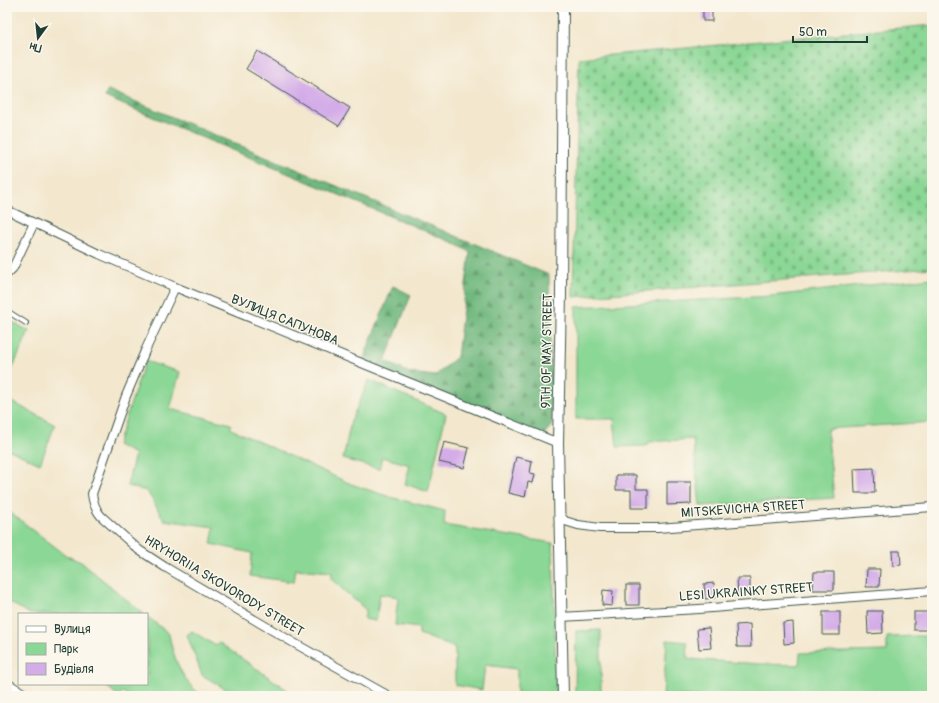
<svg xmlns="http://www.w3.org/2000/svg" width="939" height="703" viewBox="0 0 939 703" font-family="Pangolin,sans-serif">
  <defs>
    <pattern id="forest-firs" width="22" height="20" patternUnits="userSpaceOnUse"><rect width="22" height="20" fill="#70b87e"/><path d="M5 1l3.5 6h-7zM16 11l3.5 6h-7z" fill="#5b9768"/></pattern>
    <pattern id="cemetery-stones" width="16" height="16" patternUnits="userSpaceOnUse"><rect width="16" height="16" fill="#8bd795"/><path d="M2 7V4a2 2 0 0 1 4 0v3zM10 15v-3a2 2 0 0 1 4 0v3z" fill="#78b981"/></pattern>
  </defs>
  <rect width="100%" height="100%" fill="#fbf7ec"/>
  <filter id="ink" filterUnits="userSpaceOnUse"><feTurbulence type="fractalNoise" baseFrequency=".025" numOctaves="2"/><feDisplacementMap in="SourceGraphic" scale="8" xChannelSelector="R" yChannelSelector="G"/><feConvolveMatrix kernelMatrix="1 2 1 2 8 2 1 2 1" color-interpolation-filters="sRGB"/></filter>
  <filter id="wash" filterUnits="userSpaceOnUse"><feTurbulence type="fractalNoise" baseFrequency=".012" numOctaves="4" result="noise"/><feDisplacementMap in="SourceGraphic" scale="16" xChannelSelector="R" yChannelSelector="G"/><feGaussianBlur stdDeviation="0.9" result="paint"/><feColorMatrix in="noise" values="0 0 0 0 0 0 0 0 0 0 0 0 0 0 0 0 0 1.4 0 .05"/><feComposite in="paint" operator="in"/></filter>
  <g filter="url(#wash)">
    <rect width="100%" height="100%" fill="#f3e7cd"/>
    <g fill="#8bd795" stroke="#558a64">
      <path d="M 932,278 L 932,422 L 827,429 L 834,498 L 700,506 L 693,439 L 649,442 L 646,446 L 617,447 L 614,419 L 576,419 L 576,307 L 771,296 Z"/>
      <path d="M 7,319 L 29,331 L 7,381 Z"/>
      <path d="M 145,361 L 180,372 L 170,409 L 231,424 L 231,429 L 351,484 L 390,497 L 445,511 L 444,525 L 553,543 L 556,696 L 517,696 L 517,669 L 485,665 L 482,690 L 455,685 L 455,648 L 419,634 L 419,628 L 395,625 L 398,597 L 380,594 L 376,621 L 364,619 L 366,610 L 331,579 L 332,572 L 296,569 L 294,582 L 250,576 L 252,553 L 211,544 L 214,527 L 164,520 L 147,491 L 127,486 L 135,454 L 117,445 Z"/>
      <path d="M 369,380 L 446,414 L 428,492 L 405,484 L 410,465 L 382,457 L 379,469 L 343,459 L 351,421 Z"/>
      <path d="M 7,399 L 55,425 L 40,464 L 7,449 Z"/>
      <path d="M 7,510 L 67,556 L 81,562 L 144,614 L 30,614 L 7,601 Z"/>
      <path d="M 147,616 L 169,634 C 173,657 183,684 203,696 L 128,696 L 123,692 L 118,696 L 104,684 L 147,684 Z"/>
      <path d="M 601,630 L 601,696 L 575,696 L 576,631 Z"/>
      <path d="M 192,631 L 216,646 L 218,642 L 296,696 L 237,696 L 202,675 L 187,635 Z"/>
      <path d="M 918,636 L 932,636 L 932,696 L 663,696 L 667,640 L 687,642 L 688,659 L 760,664 L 799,665 L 800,653 L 887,651 L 887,637 Z"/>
    </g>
    <path fill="url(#forest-firs)" stroke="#487a59" d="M 108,90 L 549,275 L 552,425 L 542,437 L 361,364 L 393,286 L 411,295 L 385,361 L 410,373 L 435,376 L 457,357 L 470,252 L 454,243 L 105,97 Z"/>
    <path fill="url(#cemetery-stones)" stroke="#558a64" d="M 932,25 L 932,268 L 573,297 L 579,58 Z"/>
    <g id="blocks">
      <g fill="#d3ace8">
        <rect x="703" y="7" width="9" height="14"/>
        <path d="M 257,51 L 350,108 L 339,126 L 246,69 Z"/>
        <path d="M 444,442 L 469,448 L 464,468 L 439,462 Z"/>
        <path d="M 516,457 L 532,461 L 530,473 L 535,474 L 533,483 L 528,482 L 525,497 L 508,493 Z"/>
        <path d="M 874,468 L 875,493 L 855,493 L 854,469 Z"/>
        <path d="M 616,475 L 636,475 L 636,489 L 648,489 L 648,508 L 631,508 L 631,490 L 616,490 Z"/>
        <path d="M 667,482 L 691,482 L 691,504 L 667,505 Z"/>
        <path d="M 892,551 L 900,551 L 901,565 L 893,566 Z"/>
        <path d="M 867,569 L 880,569 L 879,587 L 866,587 Z"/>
        <path d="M 814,572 L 834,572 L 834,590 L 813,590 Z"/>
        <path d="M 737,578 L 750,578 L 750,594 L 738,595 Z"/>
        <path d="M 714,583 L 715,598 L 705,599 L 704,584 Z"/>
        <rect x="626" y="585" width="13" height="20"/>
        <path d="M 603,590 L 613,591 L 612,606 L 602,605 Z"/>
        <path d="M 867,611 L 882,611 L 883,633 L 868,634 Z"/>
        <rect x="823" y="612" width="17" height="23"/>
        <rect x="914" y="612" width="14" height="18"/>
        <path d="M 793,622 L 794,643 L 784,644 L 783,623 Z"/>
        <path d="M 750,624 L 751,647 L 737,647 L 736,625 Z"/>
        <path d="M 709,628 L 711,648 L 699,649 L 697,629 Z"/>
      </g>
    </g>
  </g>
  <g filter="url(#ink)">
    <use href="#blocks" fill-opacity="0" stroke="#3f564b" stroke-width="1"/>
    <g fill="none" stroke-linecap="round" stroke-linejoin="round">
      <defs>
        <path id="service" d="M 7,311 L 26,323"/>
        <g id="minor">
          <path d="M 7,210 L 99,254 L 175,287 L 558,443"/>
          <path d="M 7,274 L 13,268 L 34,223"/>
          <path d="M 175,287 L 145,351 L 126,396 L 92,494 C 93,503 95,509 101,516 L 139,550 L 165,567 L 294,643 L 389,696"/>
          <path d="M 559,514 L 565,521 L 578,525 L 600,528 L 658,528 L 932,507"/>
          <path d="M 561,617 L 699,609 L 932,591"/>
          <path d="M 7,683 L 28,696"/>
        </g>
        <path id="tertiary" d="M 563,696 L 558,443 L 561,295 L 563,7"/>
      </defs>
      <use href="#service" stroke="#3f564b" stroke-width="6"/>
      <use href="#minor" stroke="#3f564b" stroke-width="10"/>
      <use href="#tertiary" stroke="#3f564b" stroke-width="12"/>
      <use href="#service" stroke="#fff" stroke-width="4"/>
      <use href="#minor" stroke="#fff" stroke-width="8"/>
      <use href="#tertiary" stroke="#fff" stroke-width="10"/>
    </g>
  </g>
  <g text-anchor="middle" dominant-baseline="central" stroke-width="3" stroke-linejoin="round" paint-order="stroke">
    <g font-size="13" fill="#1f3d34" stroke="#fbf7ec">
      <text transform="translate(285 320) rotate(22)">ВУЛИЦЯ САПУНОВА</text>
      <text transform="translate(547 351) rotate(-89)">9TH OF MAY STREET</text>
      <text transform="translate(743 509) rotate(-4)">MITSKEVICHA STREET</text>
      <text transform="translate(224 586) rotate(31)">HRYHORIIA SKOVORODY STREET</text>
      <text transform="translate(746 592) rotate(-4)">LESI UKRAINKY STREET</text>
    </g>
  </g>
  <rect width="939" height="703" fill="none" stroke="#fbf7ec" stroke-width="24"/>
  <rect x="18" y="613" width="130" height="72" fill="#fbf7ec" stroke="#a3ada2"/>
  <rect x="26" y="626" width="20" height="6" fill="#ffffff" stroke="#a3ada2"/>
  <text x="54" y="633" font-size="12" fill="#1f3d34">Вулиця</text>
  <rect x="26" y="643" width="20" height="12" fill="#8bd795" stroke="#a3ada2"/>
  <text x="54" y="653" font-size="12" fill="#1f3d34">Парк</text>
  <rect x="26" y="663" width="20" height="12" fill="#d3ace8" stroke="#a3ada2"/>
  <text x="54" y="673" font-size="12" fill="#1f3d34">Будівля</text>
  <g transform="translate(38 38) rotate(195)" stroke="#fbf7ec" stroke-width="3" paint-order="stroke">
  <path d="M0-3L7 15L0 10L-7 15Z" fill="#1f3d34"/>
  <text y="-6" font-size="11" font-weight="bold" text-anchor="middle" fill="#1f3d34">Пн</text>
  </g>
  <path d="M793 36v6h74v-6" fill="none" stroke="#1f3d34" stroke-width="2"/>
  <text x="799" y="36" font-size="12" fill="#1f3d34" stroke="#fbf7ec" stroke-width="3" paint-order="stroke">50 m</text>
</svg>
